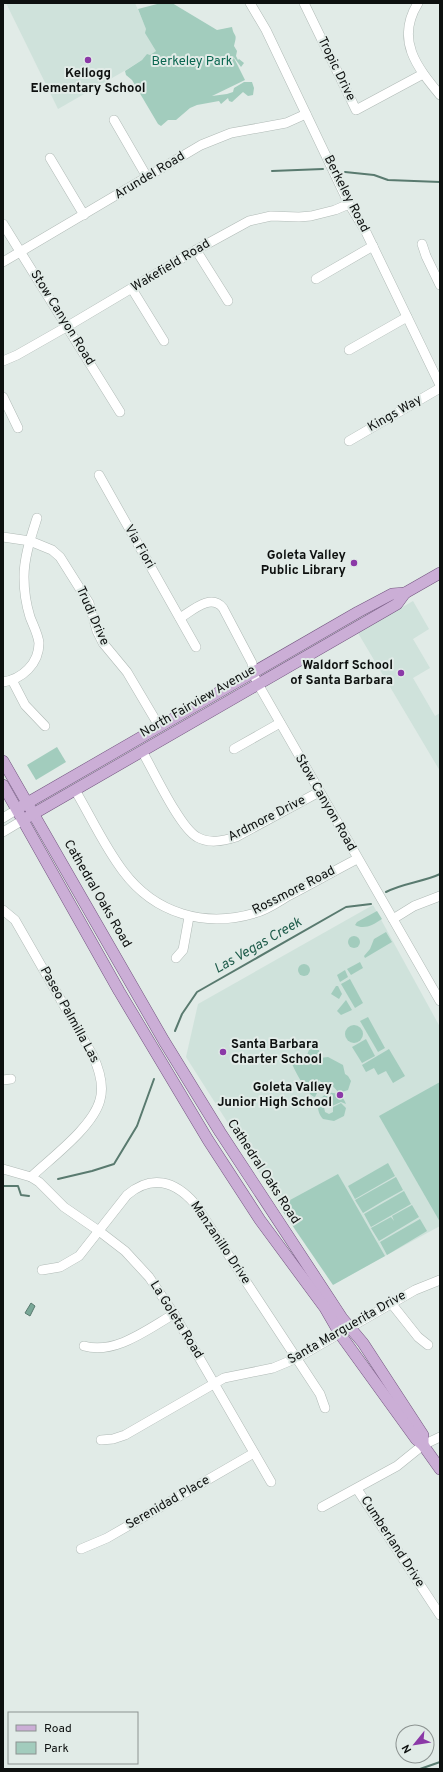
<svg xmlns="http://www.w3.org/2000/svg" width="443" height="1772" viewBox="0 0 443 1772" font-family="Overpass,sans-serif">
  <rect width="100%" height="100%" fill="#e1ebe7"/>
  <g fill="#cfe2db">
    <path d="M 6,3 L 135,3 L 156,51 L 126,70 L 58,109 Z"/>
    <path d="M 413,601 L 429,629 L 413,639 L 430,668 L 413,678 L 435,716 L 440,713 L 440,771 L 358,633 Z"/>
    <path d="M 373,905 L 440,1027 L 440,1226 L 334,1284 L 278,1202 L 186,1057 L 198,1004 Z"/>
  </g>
  <g fill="#a2ccbd">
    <path d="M 161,3 L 172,3 L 217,30 L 232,27 C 234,38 238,32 234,46 L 237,51 L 236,56 L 238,60 L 239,59 L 244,63 L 241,67 L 233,56 L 245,80 L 212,96 L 227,94 L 233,92 L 234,88 L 244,82 L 252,82 L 254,88 L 253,95 L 248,96 L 243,92 L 232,102 L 229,101 L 228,98 L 221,104 L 219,101 L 197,105 L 190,108 L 176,120 L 168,120 L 161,126 L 158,124 L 132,80 L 126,75 L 125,71 L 142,60 L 147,54 L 150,55 L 156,51 L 145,33 L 146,29 L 138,9 Z"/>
    <path d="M 57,747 L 66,762 L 36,780 L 27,765 Z"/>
    <path d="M 377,911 L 382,919 C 373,925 364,930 355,925 L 357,922 Z"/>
    <path d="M 386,932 L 392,942 L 365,958 L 364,956 L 370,949 L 374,939 Z"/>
    <circle cx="354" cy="942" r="6"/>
    <path d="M 360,962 L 363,968 L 351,975 L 347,969 Z"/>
    <circle cx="304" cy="970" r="6"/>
    <path d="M 345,970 L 348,977 L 340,982 L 337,975 Z"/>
    <path d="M 350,979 L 363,1003 L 355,1008 L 341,984 Z"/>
    <path d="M 336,986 L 338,986 L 342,994 L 339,999 L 331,994 Z"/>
    <path d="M 346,1000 L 352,1010 L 341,1015 L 337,1011 Z"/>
    <path d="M 368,1017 L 385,1048 L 378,1052 L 360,1021 Z"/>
    <circle cx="354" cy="1034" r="9"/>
    <path d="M 366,1039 L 375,1056 L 362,1063 L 352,1047 Z"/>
    <path d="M 313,1048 L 319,1050 L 320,1058 L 328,1057 L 343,1065 L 345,1074 L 348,1076 L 351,1081 L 348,1090 L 339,1093 L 331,1084 L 323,1084 L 319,1080 L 319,1089 L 315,1097 C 308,1096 293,1068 291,1061 L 295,1059 L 301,1061 L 307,1055 L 309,1050 Z"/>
    <path d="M 389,1049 L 405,1076 L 393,1083 L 386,1071 L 378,1075 L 374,1068 L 366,1072 L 362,1065 Z"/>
    <path d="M 440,1082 L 440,1222 L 379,1116 Z"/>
    <path d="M 328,1093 C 337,1092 343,1096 346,1104 L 341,1102 L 332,1106 L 328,1104 L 324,1107 L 325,1112 L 329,1114 L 333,1112 L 333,1107 L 341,1103 L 346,1108 L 344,1116 L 334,1121 L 323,1119 C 315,1110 317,1098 328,1093 Z"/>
    <path d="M 388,1163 L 395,1176 L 355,1199 L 348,1186 Z"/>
    <path d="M 338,1174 L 385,1256 L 333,1285 L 279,1206 Z"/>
    <path d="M 396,1177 L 403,1190 L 383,1201 L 380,1197 L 383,1201 L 363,1213 L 355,1200 Z"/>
    <path d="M 404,1191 L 411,1204 L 371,1227 L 364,1214 Z"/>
    <path d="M 412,1205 L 419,1217 L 379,1241 L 371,1228 L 391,1217 L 394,1221 L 392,1216 Z"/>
    <path d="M 420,1219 L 427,1231 L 387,1255 L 380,1242 Z"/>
  </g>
  <path fill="#79a898" stroke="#597a6f" d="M 31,1303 L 35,1306 L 30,1316 L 25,1313 Z"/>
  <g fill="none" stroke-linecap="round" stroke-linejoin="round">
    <g stroke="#597a6f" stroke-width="2">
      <path d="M 272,171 L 323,169"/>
      <path d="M 345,172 L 374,175 L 388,180 L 440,182"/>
      <path d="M 386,892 C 403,883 423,882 440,874"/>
      <path d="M 175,1031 L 182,1014 L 197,992 L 346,907 L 371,904"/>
      <path d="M 58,1179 L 92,1171 L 114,1164 L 137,1126 L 154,1079"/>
      <path d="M 3,1186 L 18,1186 L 21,1195 L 29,1196"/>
      <path d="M 420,1769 L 440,1762"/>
    </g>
    <defs>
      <g id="minor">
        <path d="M 250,3 L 266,30 L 349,204 L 366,232 L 440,385"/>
        <path d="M 304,3 L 356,110 L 423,74"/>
        <path d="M 418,3 C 395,40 417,67 440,95"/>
        <path d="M 114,120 L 147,177"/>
        <path d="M 50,158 L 84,215"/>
        <path d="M 3,224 L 120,412"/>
        <path d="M 422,244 L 426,256 L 440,285"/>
        <path d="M 196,250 L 228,301"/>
        <path d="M 3,262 L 201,145 L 231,133 L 286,123 L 306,114"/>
        <path d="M 316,279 L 373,246"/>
        <path d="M 132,289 L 164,341"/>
        <path d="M 349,350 L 407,317"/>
        <path d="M 3,361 L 17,355 L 68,326 L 196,250 L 249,221 L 271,216 L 299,217 L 311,216 L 335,210 L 349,204"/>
        <path d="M 3,397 L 18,428"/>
        <path d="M 349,441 L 440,388"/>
        <path d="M 99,475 L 196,647"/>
        <path d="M 3,537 L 30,541 L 52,550 L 60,557 L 89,603 L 97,631 L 103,643 L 127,672 L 159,726"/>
        <path d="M 180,618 C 193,610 211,593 223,608 L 252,663 L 253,673 L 258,684 L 440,1001"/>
        <path d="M 12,680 L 25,705 L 45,726"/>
        <path d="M 3,682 C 22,679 39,664 39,643 C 38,634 33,625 30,617 C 26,604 24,591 24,577 C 24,557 31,537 37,518"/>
        <path d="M 234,749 L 280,723"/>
        <path d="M 142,751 C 153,770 180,828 197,837 C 209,844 223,841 236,837 L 319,792"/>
        <path d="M 75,790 C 91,817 104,846 123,871 C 155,914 205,928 255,913 C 267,910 278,902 288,896 C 311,884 334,871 357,859"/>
        <path d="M 3,818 L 16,810"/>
        <path d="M 3,832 L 23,820"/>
        <path d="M 3,910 L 15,920 L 93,1056 C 99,1069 104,1086 100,1100 C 93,1127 51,1158 31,1177"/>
        <path d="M 393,919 L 414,906 L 440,896"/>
        <path d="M 176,958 L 183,950 L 189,917"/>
        <path d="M 3,1080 L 11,1079"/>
        <path d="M 3,1169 L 31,1177 L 39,1182 L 64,1207 L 99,1231 L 125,1251 L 149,1277 L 174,1314 L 271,1482"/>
        <path d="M 42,1270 L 60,1267 L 79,1256 L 127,1195 C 152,1174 175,1181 195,1204 L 320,1394 L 325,1408"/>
        <path d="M 391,1303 L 418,1337 L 428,1345"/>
        <path d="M 84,1346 C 115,1355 148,1329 174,1314"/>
        <path d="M 101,1440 L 113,1439 L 125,1435 L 224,1378 L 273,1368 L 297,1358 L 415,1290 L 440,1280"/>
        <path d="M 357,1489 L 440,1615"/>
        <path d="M 322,1507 L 397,1466 L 423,1445 L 440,1437"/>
        <path d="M 81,1549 L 107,1538 L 254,1453"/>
      </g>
      <g id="major">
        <path d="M 3,761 L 164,1041 L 220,1132 L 342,1318 L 363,1343 L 423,1435 L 423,1445"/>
        <path d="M 3,785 L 119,991 L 208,1140 L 260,1220 L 325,1308 L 340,1334 L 416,1439 L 423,1445 L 440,1469"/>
        <path d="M 22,806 L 358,612 L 392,594 L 405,593 L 440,573"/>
        <path d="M 28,817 L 397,604 L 405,593"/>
      </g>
    </defs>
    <use href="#minor" stroke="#b0bab6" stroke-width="10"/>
    <use href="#major" stroke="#72547f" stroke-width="12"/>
    <use href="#minor" stroke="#fff" stroke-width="9"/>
    <use href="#major" stroke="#cbaed6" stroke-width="11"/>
  </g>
  <g fill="#8b39a7" stroke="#e1ebe7" stroke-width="1.5">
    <circle cx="88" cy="60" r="4"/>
    <circle cx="354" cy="563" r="4"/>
    <circle cx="401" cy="673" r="4"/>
    <circle cx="223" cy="1052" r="4"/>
    <circle cx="340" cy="1095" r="4"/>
  </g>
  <g text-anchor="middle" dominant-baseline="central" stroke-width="4" stroke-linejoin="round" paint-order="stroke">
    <g font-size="13" fill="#0a6650" stroke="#e1ebe7">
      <text x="192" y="62">Berkeley Park</text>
    </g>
    <g font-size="13" fill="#0d100f" stroke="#e1ebe7">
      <text transform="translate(336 69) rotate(64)">Tropic Drive</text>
      <text transform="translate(150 176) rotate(-31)">Arundel Road</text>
      <text transform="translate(346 194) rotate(63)">Berkeley Road</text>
      <text transform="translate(171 266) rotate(-31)">Wakefield Road</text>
      <text transform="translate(62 318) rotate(58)">Stow Canyon Road</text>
      <text transform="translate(395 414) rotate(-30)">Kings Way</text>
      <text transform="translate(139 547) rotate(60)">Via Fiori</text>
      <text transform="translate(92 616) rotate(66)">Trudi Drive</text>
      <text transform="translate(198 702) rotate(-30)">North Fairview Avenue</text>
      <text transform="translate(325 803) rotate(60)">Stow Canyon Road</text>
      <text transform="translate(267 819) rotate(-27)">Ardmore Drive</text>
      <text transform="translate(294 891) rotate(-27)">Rossmore Road</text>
      <text transform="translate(97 894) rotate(60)">Cathedral Oaks Road</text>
      <text transform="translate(69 1015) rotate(61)">Paseo Palmilla Las</text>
      <text transform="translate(263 1172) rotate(57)">Cathedral Oaks Road</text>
      <text transform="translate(220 1243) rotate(56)">Manzanillo Drive</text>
      <text transform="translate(176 1320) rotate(58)">La Goleta Road</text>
      <text transform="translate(347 1328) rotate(-30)">Santa Marguerita Drive</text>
      <text transform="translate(168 1503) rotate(-30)">Serenidad Place</text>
      <text transform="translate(392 1542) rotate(57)">Cumberland Drive</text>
    </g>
    <g font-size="13" font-weight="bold" fill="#0d100f" stroke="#e1ebe7" text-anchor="end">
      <text x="88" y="74" text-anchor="middle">Kellogg<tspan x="88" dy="15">Elementary School</tspan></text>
      <text x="346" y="556">Goleta Valley<tspan x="346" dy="15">Public Library</tspan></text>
      <text x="393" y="666">Waldorf School<tspan x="393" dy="15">of Santa Barbara</tspan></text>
      <text x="231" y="1045" text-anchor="start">Santa Barbara<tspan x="231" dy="15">Charter School</tspan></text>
      <text x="332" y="1088">Goleta Valley<tspan x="332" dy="15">Junior High School</tspan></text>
    </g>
    <g font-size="14" font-style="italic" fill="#205d4c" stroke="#e1ebe7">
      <text transform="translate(258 946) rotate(-30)">Las Vegas Creek</text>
    </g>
  </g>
  <rect width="443" height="1772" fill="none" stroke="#0d100f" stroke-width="8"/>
  <rect x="8" y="1712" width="130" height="52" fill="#e1ebe7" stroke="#8c9391"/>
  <rect x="16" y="1725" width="20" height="6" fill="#cbaed6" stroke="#8c9391"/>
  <text x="44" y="1732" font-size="12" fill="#0d100f">Road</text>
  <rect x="16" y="1742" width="20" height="12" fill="#a2ccbd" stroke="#8c9391"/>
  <text x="44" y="1752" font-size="12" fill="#0d100f">Park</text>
  <g transform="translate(415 1744) rotate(240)"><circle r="19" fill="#e1ebe7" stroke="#8c9391"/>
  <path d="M0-3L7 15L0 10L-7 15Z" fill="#8b39a7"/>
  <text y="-6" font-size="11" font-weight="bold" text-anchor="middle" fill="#0d100f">N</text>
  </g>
</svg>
